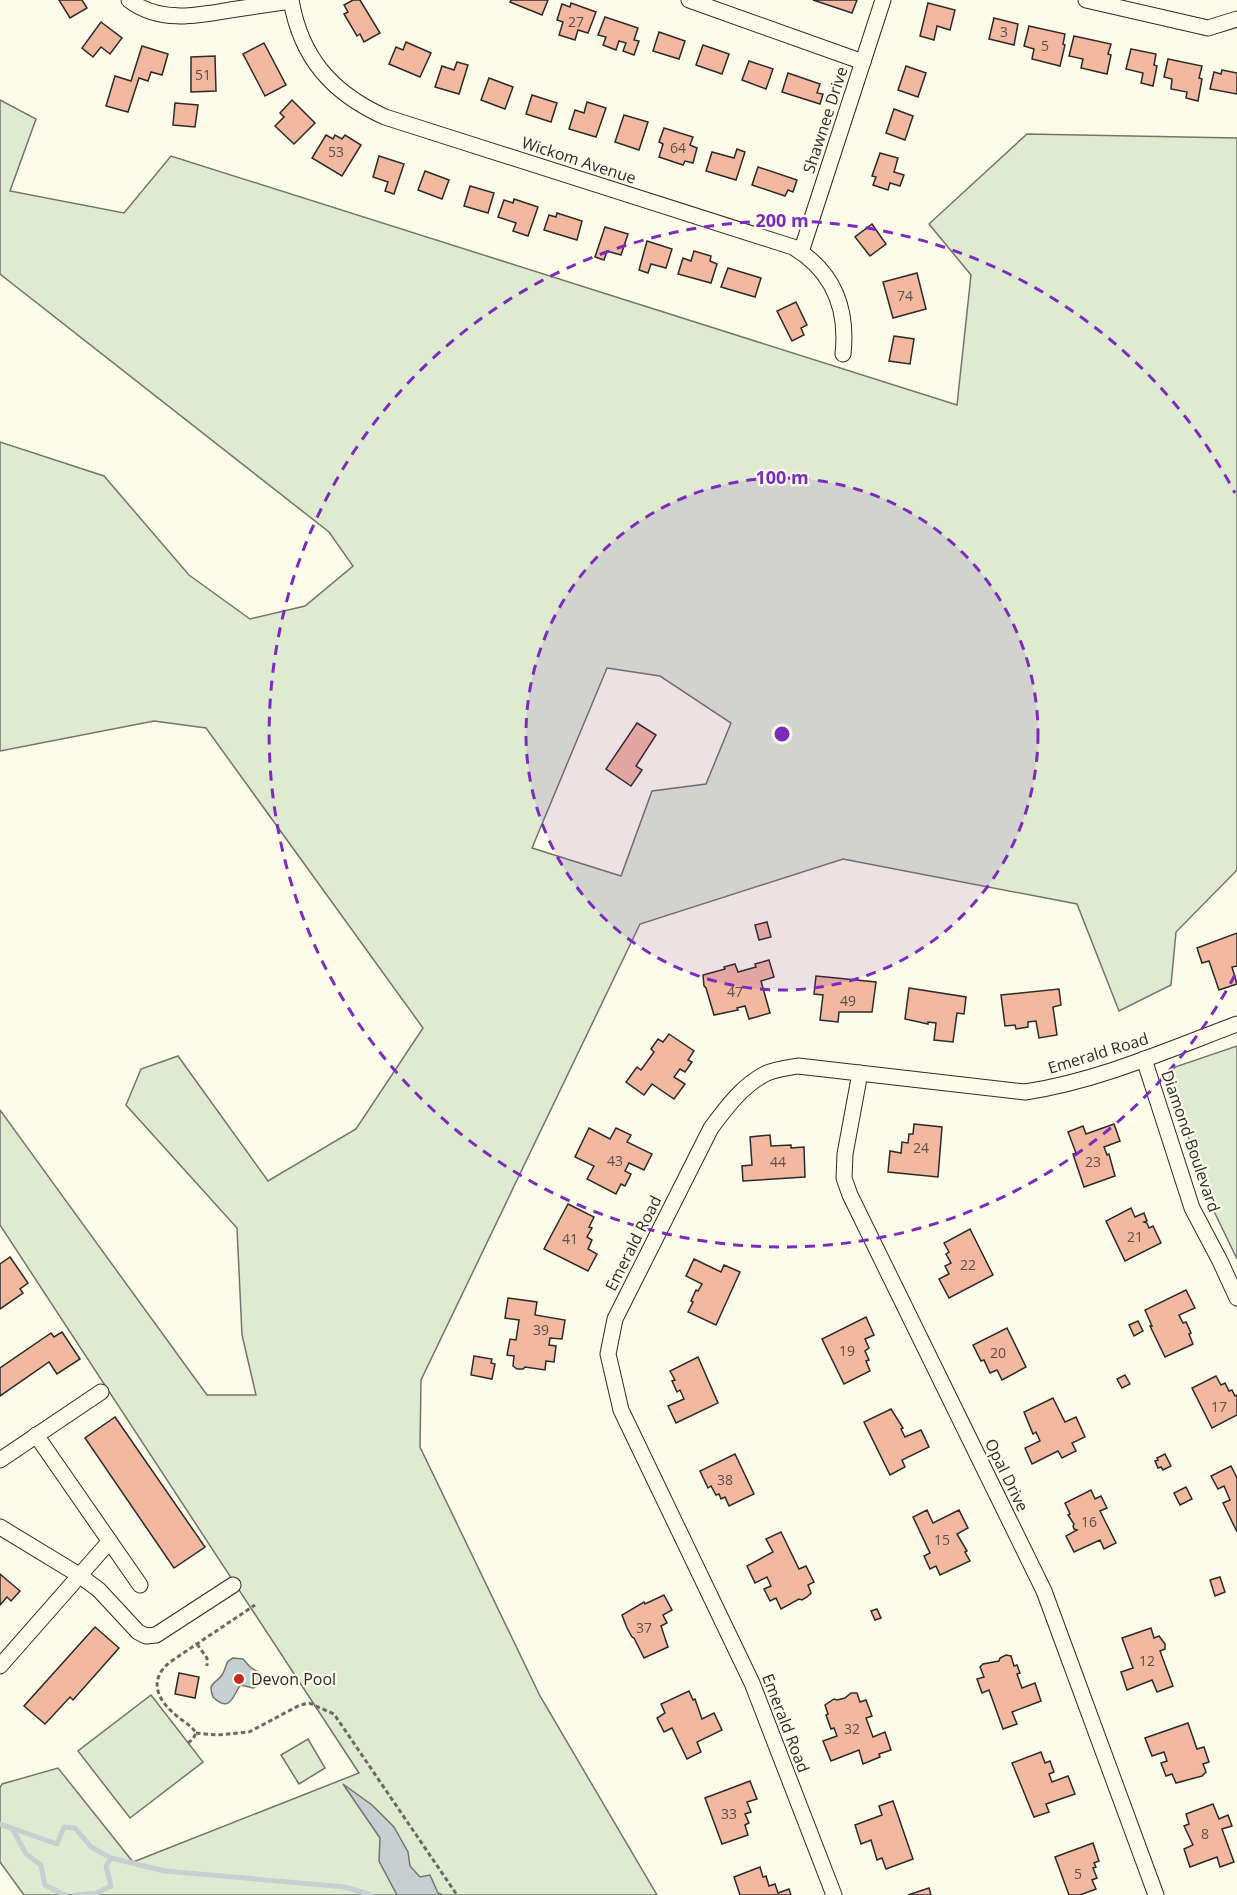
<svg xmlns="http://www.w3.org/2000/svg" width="1237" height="1895" viewBox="0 0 1237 1895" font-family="'Open Sans',sans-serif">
  <rect width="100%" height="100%" fill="#fdfbea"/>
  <g fill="#deebd1" stroke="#74746e" stroke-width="1.5" fill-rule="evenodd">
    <path d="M 0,100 L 36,119 L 10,191 L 124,213 L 171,156 L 957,405 L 971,275 L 929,224 L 1027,134 L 1237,138 L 1237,870 L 1176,932 L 1171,985 L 1119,1011 L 1077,904 L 843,859 L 640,924 L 421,1380 L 420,1447 L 540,1696 L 657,1895 L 24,1895 L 0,1862 L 0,1788 L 2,1784 L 58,1768 L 133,1862 L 359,1773 L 0,1225 L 0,1110 L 207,1395 L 256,1395 L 242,1335 L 237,1228 L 126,1105 L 141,1069 L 178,1056 L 268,1181 L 356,1129 L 423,1028 L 206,728 L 154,721 L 0,751 L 0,442 L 104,476 L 189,575 L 250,619 L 305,606 L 353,566 L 329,532 L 0,274 ZM 607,668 L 660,676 L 731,723 L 706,784 L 652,791 L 621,876 L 532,848 Z"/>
    <path d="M 1237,1046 L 1237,1259 L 1210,1203 L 1169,1078 L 1175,1067 Z"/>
    <path d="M 151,1695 L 203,1762 L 130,1818 L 78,1751 Z"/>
    <path d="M 308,1739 L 325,1768 L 299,1784 L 281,1755 Z"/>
  </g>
  <g fill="#c7d0d0" stroke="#74746e" stroke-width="1.5">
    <path d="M 233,1658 L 243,1659 L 251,1668 L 259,1672 C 264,1679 261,1685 253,1688 L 241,1685 C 234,1690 232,1716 213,1697 C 207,1682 216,1684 222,1675 C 227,1668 224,1662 233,1658 Z"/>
    <path d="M 343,1784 L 372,1805 L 394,1827 L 408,1852 L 410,1866 L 420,1877 L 430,1875 L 438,1893 L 443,1895 L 397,1895 L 379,1861 L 380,1838 Z"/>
  </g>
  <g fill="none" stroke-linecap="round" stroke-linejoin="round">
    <g stroke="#c7d0d0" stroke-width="5">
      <path d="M 0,1824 L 57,1844 L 64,1827 L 75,1828 L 91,1847 L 111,1858 L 165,1871 L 345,1887 L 371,1895"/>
      <path d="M 12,1828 L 26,1854 L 41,1865 L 45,1885 L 65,1895"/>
      <path d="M 75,1895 L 97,1893 L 111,1886 L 106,1866 L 111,1858"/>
    </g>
  </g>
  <g fill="#f2b8a0" stroke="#2b2b2b" stroke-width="1.5">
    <path d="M 59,0 L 82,0 L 87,8 L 70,18 Z"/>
    <path d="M 353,0 L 360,0 L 380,33 L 364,42 L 360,34 L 357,36 L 344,14 L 348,12 L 344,5 Z"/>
    <path d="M 511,0 L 548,0 L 542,15 L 510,2 Z"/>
    <path d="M 813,0 L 857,0 L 852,13 Z"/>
    <path d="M 571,3 L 596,12 L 588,33 L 578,30 L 575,40 L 559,35 L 563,22 L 557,20 L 562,4 L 570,7 Z"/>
    <path d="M 928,3 L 955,10 L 950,30 L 937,26 L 934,40 L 920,36 Z"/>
    <path d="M 605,17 L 638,28 L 634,40 L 639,41 L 634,55 L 623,51 L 626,43 L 619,41 L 616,50 L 603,45 L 606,37 L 598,35 Z"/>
    <path d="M 994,18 L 1018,24 L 1014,45 L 989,39 Z"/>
    <path d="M 101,22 L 122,38 L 110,54 L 101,47 L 93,57 L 82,48 Z"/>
    <path d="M 1029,26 L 1065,34 L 1063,44 L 1065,45 L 1060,66 L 1032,59 L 1034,49 L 1024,46 Z"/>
    <path d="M 659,32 L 685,41 L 679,59 L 653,51 Z"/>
    <path d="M 1074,36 L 1111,44 L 1108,54 L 1111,55 L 1107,74 L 1081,68 L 1083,59 L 1069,56 Z"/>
    <path d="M 406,42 L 431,53 L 420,77 L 389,64 L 396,47 L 403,50 Z"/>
    <path d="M 264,43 L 286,85 L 265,96 L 243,54 Z"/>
    <path d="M 703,45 L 729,54 L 722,74 L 696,65 Z"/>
    <path d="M 142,46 L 168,54 L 162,75 L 151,72 L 148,81 L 139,78 L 128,112 L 106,106 L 115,76 L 131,81 Z"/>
    <path d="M 1131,49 L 1156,54 L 1154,65 L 1157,66 L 1153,86 L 1141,83 L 1143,73 L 1126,69 Z"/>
    <path d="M 215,56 L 216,91 L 191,92 L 191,57 Z"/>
    <path d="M 1168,59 L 1202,66 L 1199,78 L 1202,79 L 1198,101 L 1186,98 L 1187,92 L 1171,89 L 1172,79 L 1164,77 Z"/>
    <path d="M 749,61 L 773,69 L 766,89 L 742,80 Z"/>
    <path d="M 457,62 L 468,65 L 459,94 L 435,87 L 442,66 L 454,70 Z"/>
    <path d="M 906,66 L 926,73 L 918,97 L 898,90 Z"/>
    <path d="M 1222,70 L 1237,73 L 1237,94 L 1210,89 L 1214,72 L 1221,74 Z"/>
    <path d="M 788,73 L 820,84 L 817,93 L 823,94 L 820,104 L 782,92 Z"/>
    <path d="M 489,78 L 513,87 L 505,109 L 481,100 Z"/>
    <path d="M 532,95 L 557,103 L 551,122 L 526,114 Z"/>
    <path d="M 292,100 L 315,123 L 294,144 L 275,126 L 284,117 L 280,113 Z"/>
    <path d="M 587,102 L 606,108 L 596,137 L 569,129 L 575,110 L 584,113 Z"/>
    <path d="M 175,103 L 198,105 L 195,127 L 173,125 Z"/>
    <path d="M 894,109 L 913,116 L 905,140 L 886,133 Z"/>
    <path d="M 624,115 L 648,122 L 639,150 L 615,142 Z"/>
    <path d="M 664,128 L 693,137 L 690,145 L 697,148 L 693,163 L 685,161 L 683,165 L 659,157 L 663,144 L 659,142 Z"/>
    <path d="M 326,135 L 333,139 L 335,135 L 342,139 L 345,135 L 361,145 L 342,176 L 312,158 Z"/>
    <path d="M 737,149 L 745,152 L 736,180 L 706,171 L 712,152 L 734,158 Z"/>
    <path d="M 880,153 L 898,158 L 894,172 L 904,175 L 900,186 L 890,183 L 888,190 L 873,185 L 876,177 L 872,176 Z"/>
    <path d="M 379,156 L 404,164 L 394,194 L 385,191 L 388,182 L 373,177 Z"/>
    <path d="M 758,167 L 797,180 L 793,192 L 788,190 L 785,196 L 752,185 Z"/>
    <path d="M 425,171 L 449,180 L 442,199 L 418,190 Z"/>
    <path d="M 470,186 L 494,193 L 488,213 L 464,206 Z"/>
    <path d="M 514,199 L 538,207 L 528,236 L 513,231 L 516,223 L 498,217 L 504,200 L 513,203 Z"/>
    <path d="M 557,213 L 582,221 L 577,240 L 544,230 L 549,215 L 556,217 Z"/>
    <path d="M 872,224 L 886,244 L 870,256 L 855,237 Z"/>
    <path d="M 605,227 L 628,234 L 621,255 L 607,251 L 604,260 L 595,257 Z"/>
    <path d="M 647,241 L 672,249 L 666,268 L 651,264 L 648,273 L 639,270 Z"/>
    <path d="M 694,251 L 711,256 L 710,261 L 717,264 L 711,283 L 678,274 L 683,258 L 691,261 Z"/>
    <path d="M 728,268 L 761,278 L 755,297 L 721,287 Z"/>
    <path d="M 917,273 L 926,309 L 893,318 L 883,282 Z"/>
    <path d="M 796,302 L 807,325 L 801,328 L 804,335 L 792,341 L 777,311 Z"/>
    <path d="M 894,336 L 914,339 L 910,364 L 889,361 Z"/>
    <path d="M 637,723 L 656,735 L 636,766 L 642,770 L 631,786 L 606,769 Z"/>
    <path d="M 767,922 L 771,937 L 759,940 L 755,925 Z"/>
    <path d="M 1237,933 L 1237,966 L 1232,967 L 1237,984 L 1219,990 L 1209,961 L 1202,963 L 1197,948 Z"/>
    <path d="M 769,960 L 774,977 L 761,981 L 770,1013 L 749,1019 L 745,1006 L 737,1008 L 738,1010 L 714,1015 L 706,988 L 704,986 L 703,975 L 725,969 L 724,967 L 735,964 L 738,972 L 756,967 L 755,964 Z"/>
    <path d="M 816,976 L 876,982 L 872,1012 L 839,1012 L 838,1022 L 820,1020 L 823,995 L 814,994 Z"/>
    <path d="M 909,988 L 966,997 L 964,1014 L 957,1013 L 953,1042 L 934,1040 L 936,1023 L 928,1022 L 928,1024 L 905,1019 Z"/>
    <path d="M 1059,989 L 1061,1005 L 1053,1007 L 1057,1035 L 1039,1038 L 1036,1021 L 1028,1022 L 1028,1027 L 1016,1029 L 1015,1025 L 1005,1026 L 1001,995 Z"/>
    <path d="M 669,1034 L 694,1051 L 688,1060 L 692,1062 L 685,1072 L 680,1069 L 674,1077 L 685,1084 L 674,1099 L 652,1084 L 644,1095 L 626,1082 L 637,1067 L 641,1070 L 654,1052 L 651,1049 L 658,1039 L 663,1042 Z"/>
    <path d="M 914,1124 L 942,1127 L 938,1177 L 888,1172 L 890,1151 L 901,1153 L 902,1142 L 908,1143 L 909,1134 L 913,1134 Z"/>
    <path d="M 1114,1124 L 1120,1141 L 1104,1147 L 1107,1155 L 1109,1154 L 1115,1176 L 1084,1187 L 1073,1154 L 1076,1153 L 1068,1132 L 1083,1126 L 1086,1134 Z"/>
    <path d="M 589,1128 L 610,1139 L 616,1128 L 631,1135 L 627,1142 L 652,1154 L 644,1170 L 629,1163 L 625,1171 L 631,1174 L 625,1186 L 621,1184 L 616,1194 L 587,1179 L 594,1166 L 575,1157 Z"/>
    <path d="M 770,1135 L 771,1146 L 791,1145 L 791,1148 L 804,1147 L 805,1177 L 743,1181 L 742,1166 L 752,1165 L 750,1137 Z"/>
    <path d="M 568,1204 L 594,1217 L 589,1227 L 592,1228 L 587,1237 L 592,1240 L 588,1249 L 597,1254 L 588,1271 L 544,1249 Z"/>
    <path d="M 1131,1208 L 1135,1217 L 1144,1213 L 1147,1221 L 1144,1222 L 1147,1223 L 1149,1228 L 1153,1226 L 1161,1243 L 1125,1261 L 1106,1221 Z"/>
    <path d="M 970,1229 L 993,1275 L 949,1298 L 939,1279 L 949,1274 L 945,1266 L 951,1263 L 946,1254 L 949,1252 L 944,1243 Z"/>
    <path d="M 10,1257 L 28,1283 L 20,1289 L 23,1293 L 0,1309 L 0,1264 Z"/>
    <path d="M 694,1259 L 721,1272 L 724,1265 L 740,1272 L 716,1325 L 688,1312 L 693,1302 L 691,1301 L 696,1290 L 698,1291 L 702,1284 L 686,1276 Z"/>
    <path d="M 1186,1290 L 1195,1308 L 1179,1315 L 1183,1323 L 1186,1322 L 1191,1333 L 1189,1334 L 1193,1344 L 1165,1357 L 1150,1326 L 1152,1326 L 1145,1310 Z"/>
    <path d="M 508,1298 L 537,1302 L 535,1315 L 565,1320 L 562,1339 L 550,1338 L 549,1345 L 556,1346 L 554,1362 L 546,1361 L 545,1370 L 525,1367 L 523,1369 L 517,1369 L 513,1366 L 514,1356 L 507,1355 L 510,1339 L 516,1340 L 519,1320 L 505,1318 Z"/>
    <path d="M 866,1317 L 874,1335 L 865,1339 L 869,1348 L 865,1351 L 869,1360 L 866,1361 L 870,1371 L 844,1384 L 822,1339 Z"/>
    <path d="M 1138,1321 L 1143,1331 L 1134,1336 L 1129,1325 Z"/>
    <path d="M 1007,1328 L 1026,1367 L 1002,1380 L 997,1370 L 990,1373 L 984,1360 L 981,1361 L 973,1345 Z"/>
    <path d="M 62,1332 L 80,1359 L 57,1374 L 49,1362 L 0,1396 L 0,1368 L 51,1333 L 54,1337 Z"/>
    <path d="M 474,1356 L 492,1359 L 491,1363 L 495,1364 L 492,1379 L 471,1375 Z"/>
    <path d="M 698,1357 L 718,1403 L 676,1423 L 668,1406 L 684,1399 L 680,1390 L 677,1392 L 672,1381 L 675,1380 L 670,1371 Z"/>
    <path d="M 1125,1375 L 1130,1384 L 1122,1388 L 1117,1379 Z"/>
    <path d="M 1216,1376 L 1221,1385 L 1225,1383 L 1229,1391 L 1232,1390 L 1235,1396 L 1237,1395 L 1237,1415 L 1212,1428 L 1192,1388 Z"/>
    <path d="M 1053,1398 L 1065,1422 L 1076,1417 L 1085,1437 L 1072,1443 L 1076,1451 L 1062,1458 L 1058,1451 L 1032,1464 L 1025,1448 L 1040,1441 L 1036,1432 L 1033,1434 L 1024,1412 Z"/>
    <path d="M 891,1409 L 903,1428 L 901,1429 L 905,1437 L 921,1430 L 929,1447 L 902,1460 L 905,1467 L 890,1475 L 864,1422 Z"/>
    <path d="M 115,1417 L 205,1547 L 174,1568 L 85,1438 Z"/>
    <path d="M 735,1454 L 754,1494 L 729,1506 L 725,1497 L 721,1499 L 719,1494 L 716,1495 L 711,1486 L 708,1488 L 700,1471 Z"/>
    <path d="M 1165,1454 L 1171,1466 L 1163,1470 L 1161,1467 L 1158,1468 L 1155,1461 L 1158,1460 L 1157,1458 Z"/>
    <path d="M 1231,1466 L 1237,1478 L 1237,1532 L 1223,1503 L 1230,1500 L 1224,1486 L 1218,1489 L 1211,1476 Z"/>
    <path d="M 1186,1487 L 1192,1499 L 1180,1505 L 1174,1493 Z"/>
    <path d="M 1091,1490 L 1095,1499 L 1101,1496 L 1107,1508 L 1100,1511 L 1116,1543 L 1104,1549 L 1100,1540 L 1074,1552 L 1066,1536 L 1077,1530 L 1074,1529 L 1073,1526 L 1074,1524 L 1068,1515 L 1070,1514 L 1065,1503 Z"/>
    <path d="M 927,1510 L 933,1523 L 959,1510 L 968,1528 L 957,1534 L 967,1551 L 965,1552 L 970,1561 L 940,1575 L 936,1566 L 930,1569 L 924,1556 L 930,1553 L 913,1517 Z"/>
    <path d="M 781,1532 L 799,1569 L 806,1566 L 814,1582 L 808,1585 L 811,1593 L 807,1597 L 802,1600 L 799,1599 L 781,1609 L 776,1598 L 770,1601 L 764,1589 L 771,1586 L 767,1577 L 755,1583 L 747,1566 L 773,1552 L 766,1539 Z"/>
    <path d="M 0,1574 L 20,1591 L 11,1601 L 7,1597 L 0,1605 Z"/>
    <path d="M 1220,1577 L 1225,1592 L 1215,1596 L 1210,1580 Z"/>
    <path d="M 664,1595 L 672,1610 L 663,1615 L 667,1623 L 661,1626 L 668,1647 L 644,1658 L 634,1638 L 632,1637 L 627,1628 L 622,1615 L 644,1602 L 645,1604 Z"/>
    <path d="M 877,1609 L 881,1618 L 875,1620 L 871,1611 Z"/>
    <path d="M 95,1627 L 119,1648 L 73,1700 L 70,1697 L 45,1724 L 24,1706 Z"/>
    <path d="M 1151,1628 L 1154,1638 L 1159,1636 L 1165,1644 L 1165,1649 L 1160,1651 L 1173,1686 L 1157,1692 L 1152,1680 L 1127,1690 L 1121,1672 L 1133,1668 L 1122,1638 Z"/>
    <path d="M 1006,1655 L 1011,1656 L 1014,1666 L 1017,1665 L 1020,1673 L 1017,1674 L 1022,1688 L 1035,1683 L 1041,1701 L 1012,1712 L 1017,1724 L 1003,1729 L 989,1690 L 982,1693 L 977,1679 L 984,1677 L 980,1667 L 983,1664 L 999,1661 L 1000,1658 Z"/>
    <path d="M 179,1673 L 199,1677 L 195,1698 L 175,1694 Z"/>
    <path d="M 689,1691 L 693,1700 L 695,1699 L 702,1719 L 714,1713 L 722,1730 L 697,1742 L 701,1752 L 687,1759 L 672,1728 L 664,1732 L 657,1718 L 665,1713 L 661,1704 Z"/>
    <path d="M 851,1693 L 857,1693 L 860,1702 L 866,1700 L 872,1716 L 866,1718 L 873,1737 L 885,1732 L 891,1750 L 879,1754 L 880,1757 L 863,1764 L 859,1750 L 831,1761 L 823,1741 L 837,1736 L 834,1728 L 831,1729 L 826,1715 L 828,1714 L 825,1705 L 834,1699 L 837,1700 L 845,1698 Z"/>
    <path d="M 1188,1723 L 1197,1749 L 1204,1747 L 1209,1762 L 1203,1764 L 1206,1772 L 1202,1776 L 1176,1783 L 1172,1774 L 1166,1776 L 1161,1763 L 1167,1761 L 1164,1752 L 1152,1756 L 1145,1738 Z"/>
    <path d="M 1041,1752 L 1045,1763 L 1050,1761 L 1054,1772 L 1049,1774 L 1052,1782 L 1068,1776 L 1075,1794 L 1046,1804 L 1049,1812 L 1034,1817 L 1012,1763 Z"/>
    <path d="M 750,1781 L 757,1799 L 747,1802 L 751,1812 L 745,1814 L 749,1823 L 745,1825 L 748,1835 L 722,1844 L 705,1798 Z"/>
    <path d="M 893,1801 L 913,1859 L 886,1869 L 882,1858 L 877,1860 L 871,1840 L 861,1844 L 855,1825 L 882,1815 L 879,1806 Z"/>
    <path d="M 1213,1804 L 1219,1819 L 1228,1815 L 1232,1826 L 1222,1829 L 1234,1862 L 1220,1867 L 1217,1857 L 1190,1867 L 1184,1849 L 1193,1845 L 1184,1826 L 1189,1824 L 1186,1814 Z"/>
    <path d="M 1093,1843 L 1099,1861 L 1094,1863 L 1096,1867 L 1093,1868 L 1097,1878 L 1092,1880 L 1096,1889 L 1080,1895 L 1069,1895 L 1055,1857 Z"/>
    <path d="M 760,1867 L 763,1877 L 766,1876 L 769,1886 L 775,1884 L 778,1893 L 789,1889 L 791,1895 L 740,1895 L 734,1877 Z"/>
    <path d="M 929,1888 L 931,1895 L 908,1895 Z"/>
  </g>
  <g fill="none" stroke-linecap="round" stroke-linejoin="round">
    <defs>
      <g id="street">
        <path d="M 129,0 C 159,23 196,16 230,10 C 250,7 270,4 291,1"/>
        <path d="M 291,0 C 301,58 332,93 385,117 L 793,247 C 833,271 848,308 843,354"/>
        <path d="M 689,0 L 863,62"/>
        <path d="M 1086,0 L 1208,28 L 1237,19"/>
        <path d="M 801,252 L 883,0"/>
        <path d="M 1144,1059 L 1192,1208 L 1220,1261 L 1237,1298"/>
        <path d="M 860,1073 L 845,1154 L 844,1178 L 850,1195 L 1044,1591 L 1156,1895"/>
        <path d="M 36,1435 L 140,1585"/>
        <path d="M 0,1460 L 101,1392"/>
        <path d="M 0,1527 L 79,1575 L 99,1590 L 138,1632 L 146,1636 L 156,1635 L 233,1585"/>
        <path d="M 0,1666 L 109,1542"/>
        <path d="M 834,1895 L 752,1683 L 621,1410 L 608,1354 L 615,1319 L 711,1128 C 726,1108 742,1086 765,1074 C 775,1069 788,1068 798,1066 L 1025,1092 C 1098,1081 1168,1050 1237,1024"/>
      </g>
    </defs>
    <use href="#street" stroke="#2b2b2b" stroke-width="17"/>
    <g stroke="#6a6964" stroke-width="3" stroke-dasharray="4.5 3" stroke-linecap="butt">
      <path d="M 197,1644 L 207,1658 L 207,1666"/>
      <path d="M 196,1733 L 217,1735 L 249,1732 L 300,1705 L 309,1703 L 334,1714 L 457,1895"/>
      <path d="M 188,1743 L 193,1739 L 196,1733 C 191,1725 184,1722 178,1717 C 158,1701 147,1681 170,1662 L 255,1605"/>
    </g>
    <use href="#street" stroke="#fdfbea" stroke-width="15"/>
  </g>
  <circle cx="782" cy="734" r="256" fill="#7b2cbf" fill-opacity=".12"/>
  <g fill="none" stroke="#7b2cbf" stroke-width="3" stroke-dasharray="10 8">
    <circle cx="782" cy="734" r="256"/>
    <path d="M1235 975A513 513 0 1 1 1235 493"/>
  </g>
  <circle fill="#c62828" stroke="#fdfbea" stroke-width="2" cx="239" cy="1679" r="6"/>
  <g text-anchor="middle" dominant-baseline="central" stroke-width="4.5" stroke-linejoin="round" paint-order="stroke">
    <g font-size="14" fill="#5d4e48">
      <text x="576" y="21">27</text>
      <text x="1004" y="31">3</text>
      <text x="1045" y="45">5</text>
      <text x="203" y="74">51</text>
      <text x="678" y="147">64</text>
      <text x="336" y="151">53</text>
      <text x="905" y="295">74</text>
      <text x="735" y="991">47</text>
      <text x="848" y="1000">49</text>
      <text x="921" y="1147">24</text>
      <text x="615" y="1160">43</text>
      <text x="778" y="1161">44</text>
      <text x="1093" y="1161">23</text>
      <text x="1135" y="1236">21</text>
      <text x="570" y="1238">41</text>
      <text x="968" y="1264">22</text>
      <text x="541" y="1329">39</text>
      <text x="847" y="1350">19</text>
      <text x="998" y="1352">20</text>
      <text x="1219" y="1406">17</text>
      <text x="725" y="1479">38</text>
      <text x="1089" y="1521">16</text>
      <text x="942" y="1539">15</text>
      <text x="644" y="1627">37</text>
      <text x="1147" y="1660">12</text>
      <text x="852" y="1728">32</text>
      <text x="729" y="1813">33</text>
      <text x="1205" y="1833">8</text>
      <text x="1078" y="1873">5</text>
    </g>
    <g font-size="16" fill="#2b2b2b" stroke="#fdfbea">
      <text transform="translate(825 120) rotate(-72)">Shawnee Drive</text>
      <text transform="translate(579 160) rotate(18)">Wickom Avenue</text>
      <text transform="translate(1098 1053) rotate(-17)">Emerald Road</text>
      <text transform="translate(1191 1141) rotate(71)">Diamond Boulevard</text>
      <text transform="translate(633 1243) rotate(-63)">Emerald Road</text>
      <text transform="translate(1007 1475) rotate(64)">Opal Drive</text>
      <text transform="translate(786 1723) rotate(69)">Emerald Road</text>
    </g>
    <g font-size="16" fill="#2b2b2b" stroke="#fdfbea" text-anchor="start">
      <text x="251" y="1679">Devon Pool</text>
    </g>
  </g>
  <circle cx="782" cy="734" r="9" fill="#7b2cbf" stroke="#fdfbea" stroke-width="3"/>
  <g font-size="18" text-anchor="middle" font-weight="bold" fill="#7b2cbf" stroke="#fdfbea" stroke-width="4.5" stroke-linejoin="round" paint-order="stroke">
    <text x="782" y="227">200 m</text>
    <text x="782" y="484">100 m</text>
  </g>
</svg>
